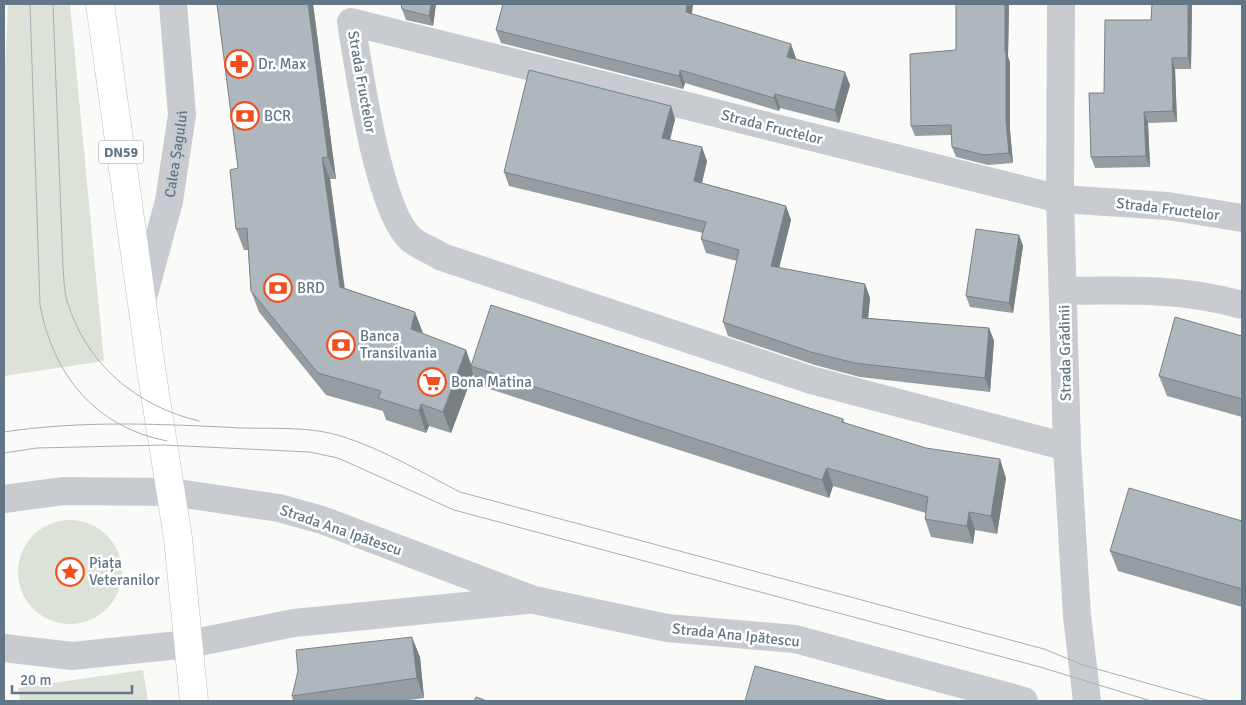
<svg xmlns="http://www.w3.org/2000/svg" width="1246" height="705" viewBox="0 0 1246 705" font-family="Signika,sans-serif">
  <rect width="100%" height="100%" fill="#fafaf8"/>
  <g fill="#dce2d8">
    <path d="M 8,4 L 70,4 L 104,361 L 4,376 L 4,92 Z"/>
    <circle cx="70" cy="572" r="52"/>
    <path d="M 143,670 L 148,701 L 20,701 L 18,688 Z"/>
  </g>
  <g fill="none" stroke-linecap="round" stroke-linejoin="round">
    <defs>
      <path id="primary" d="M 100,4 L 152,375 L 178,538 L 194,701"/>
    </defs>
    <use href="#primary" stroke="#babfc3" stroke-width="29"/>
    <g stroke="#c8ccd0" stroke-width="28">
      <path d="M 1061,4 L 1060,199 L 1067,447 L 1077,616 L 1087,701"/>
      <path d="M 1063,291 C 1124,290 1184,288 1242,305"/>
      <path id="s1" d="M 142,301 L 169,201 L 182,115 L 173,4"/>
      <path d="M 1067,447 L 811,380 L 442,257 C 433,251 421,247 412,240 C 378,213 359,68 351,22 L 1060,199 L 1168,206 L 1242,218"/>
    </g>
    <g stroke="#c8ccd0" stroke-width="28">
      <path d="M 4,499 L 64,491 L 171,492 L 279,508 L 322,520 L 534,600 L 667,628 L 795,639 L 1024,701"/>
      <path d="M 4,648 L 72,656 L 189,644 L 294,623 L 527,600"/>
    </g>
    <use href="#primary" stroke="#fff" stroke-width="28"/>
    <g stroke="#a7afb5" stroke-width="1">
      <path d="M 30,4 L 40,305 C 53,375 95,427 167,441"/>
      <path d="M 53,4 L 63,267 C 64,278 64,291 67,301 C 86,364 136,406 199,421"/>
      <path d="M 4,432 C 83,420 162,424 242,428 C 276,429 311,426 344,437 C 384,450 423,473 460,492 L 1044,649 L 1083,665 L 1210,701"/>
      <path d="M 4,453 L 37,448 L 164,445 L 309,452 L 338,458 L 454,510 L 1040,667 L 1151,701"/>
    </g>
  </g>
  <g fill="#959da3">
    <path d="M 313,4 L 336,179 L 330,179 L 345,289 L 423,334 L 466,350 L 471,365 L 843,419 L 845,423 L 1006,478 L 997,534 L 975,530 L 973,544 L 931,537 L 925,519 L 926,513 L 833,486 L 829,498 L 477,385 L 473,374 L 451,433 L 429,426 L 426,433 L 386,420 L 383,411 L 326,395 L 259,312 L 251,291 L 248,250 L 244,250 L 236,229 L 238,168 Z"/>
    <path d="M 401,4 L 436,4 L 433,26 L 406,20 L 402,9 Z"/>
    <path d="M 503,4 L 693,4 L 692,14 L 796,58 L 795,59 L 850,85 L 839,123 L 780,108 L 779,111 L 685,83 L 683,89 L 501,43 L 496,30 Z"/>
    <path d="M 956,4 L 1009,4 L 1008,57 L 1010,62 L 1010,131 L 1013,163 L 988,165 L 956,157 L 952,147 L 951,135 L 915,136 L 911,126 L 956,50 Z"/>
    <path d="M 1152,4 L 1192,4 L 1191,69 L 1175,69 L 1177,122 L 1148,123 L 1150,167 L 1095,168 L 1091,157 L 1104,93 L 1151,20 Z"/>
    <path d="M 671,106 L 675,119 L 670,140 L 707,161 L 702,183 L 786,206 L 791,220 L 779,268 L 865,284 L 870,298 L 868,318 L 989,328 L 994,341 L 990,392 L 860,377 L 815,365 L 728,336 L 723,322 L 737,261 L 706,253 L 701,239 L 703,233 L 509,186 L 504,172 Z"/>
    <path d="M 1019,235 L 1023,246 L 1013,313 L 970,307 L 966,296 Z"/>
    <path d="M 1242,336 L 1242,417 L 1167,396 L 1159,376 Z"/>
    <path d="M 1242,521 L 1242,607 L 1118,571 L 1110,551 Z"/>
    <path d="M 420,657 L 424,698 L 403,701 L 293,701 L 292,696 Z"/>
  </g>
  <g fill="#798084">
    <path d="M 308,4 L 313,4 L 336,179 L 328,157 Z"/>
    <path d="M 431,4 L 436,4 L 433,26 L 429,16 Z"/>
    <path d="M 687,4 L 693,4 L 690,26 L 686,12 Z"/>
    <path d="M 1005,4 L 1009,4 L 1008,57 L 1010,62 L 1010,131 L 1013,163 L 1009,153 L 1006,121 L 1005,52 Z"/>
    <path d="M 1188,4 L 1192,4 L 1191,69 L 1188,58 Z"/>
    <path d="M 791,44 L 796,58 L 792,71 L 787,57 Z"/>
    <path d="M 1172,58 L 1175,69 L 1177,122 L 1173,111 Z"/>
    <path d="M 680,70 L 685,83 L 683,89 L 679,76 Z"/>
    <path d="M 845,72 L 850,85 L 839,123 L 835,110 Z"/>
    <path d="M 775,94 L 780,108 L 779,111 L 774,98 Z"/>
    <path d="M 671,106 L 675,119 L 667,151 L 662,138 Z"/>
    <path d="M 1144,112 L 1148,123 L 1150,167 L 1146,156 Z"/>
    <path d="M 702,147 L 707,161 L 699,195 L 694,181 Z"/>
    <path d="M 322,158 L 330,179 L 347,309 L 340,287 Z"/>
    <path d="M 786,206 L 791,220 L 776,280 L 771,266 Z"/>
    <path d="M 1019,235 L 1023,246 L 1013,313 L 1009,303 Z"/>
    <path d="M 865,284 L 870,298 L 867,331 L 862,318 Z"/>
    <path d="M 415,312 L 423,333 L 411,329 Z"/>
    <path d="M 989,328 L 994,341 L 990,392 L 985,378 Z"/>
    <path d="M 466,350 L 472,367 L 471,366 L 473,374 L 451,433 L 443,412 Z"/>
    <path d="M 421,404 L 429,426 L 426,433 L 419,411 Z"/>
    <path d="M 1000,459 L 1006,478 L 997,534 L 991,516 Z"/>
    <path d="M 827,468 L 833,486 L 829,498 L 822,480 Z"/>
    <path d="M 969,512 L 975,530 L 973,544 L 967,526 Z"/>
    <path d="M 412,637 L 420,657 L 424,698 L 417,678 Z"/>
  </g>
  <g fill="#adb7bd" stroke="#798084">
    <path d="M 217,4 L 308,4 L 328,157 L 322,158 L 340,287 L 415,312 L 411,329 L 466,350 L 443,412 L 421,404 L 419,411 L 378,398 L 381,391 L 318,373 L 251,291 L 247,228 L 236,229 L 230,170 L 238,168 Z"/>
    <path d="M 401,4 L 431,4 L 429,16 L 402,9 Z"/>
    <path d="M 503,4 L 687,4 L 686,12 L 791,44 L 787,57 L 845,72 L 835,110 L 775,94 L 774,98 L 680,70 L 679,76 L 496,30 Z"/>
    <path d="M 956,4 L 1005,4 L 1005,52 L 1006,52 L 1006,121 L 1009,153 L 984,155 L 952,147 L 951,125 L 911,126 L 910,54 L 956,50 Z"/>
    <path d="M 1152,4 L 1188,4 L 1188,58 L 1172,58 L 1173,111 L 1144,112 L 1146,156 L 1091,157 L 1089,93 L 1104,93 L 1105,20 L 1151,20 Z"/>
    <path d="M 529,70 L 671,106 L 662,138 L 702,147 L 694,181 L 786,206 L 771,266 L 865,284 L 862,318 L 989,328 L 985,378 L 855,363 L 811,352 L 723,322 L 739,250 L 701,239 L 706,222 L 504,172 Z"/>
    <path d="M 976,229 L 1019,235 L 1009,303 L 966,296 Z"/>
    <path d="M 491,305 L 843,419 L 842,422 L 926,448 L 1000,459 L 991,516 L 969,512 L 967,526 L 925,519 L 928,497 L 827,468 L 822,480 L 471,366 Z"/>
    <path d="M 1175,317 L 1242,336 L 1242,399 L 1159,376 Z"/>
    <path d="M 1129,488 L 1242,521 L 1242,589 L 1110,551 Z"/>
    <path d="M 412,637 L 417,678 L 292,696 L 298,671 L 296,650 Z"/>
    <path d="M 755,666 L 889,701 L 745,701 Z"/>
    <path d="M 476,697 L 487,701 L 474,701 Z"/>
  </g>
  <defs>
    <symbol id="pharmacy-ring" viewBox="-11 -11 22 22"><circle r="9.5" fill="#fff" stroke="#f24f1f" stroke-width="1.5"/><path d="M-2-6h4v4h4v4h-4v4h-4v-4h-4v-4h4Z" fill="#f24f1f"/></symbol>
    <symbol id="bank-ring" viewBox="-11 -11 22 22"><circle r="9.5" fill="#fff" stroke="#f24f1f" stroke-width="1.5"/><path d="M-6-4H6V4H-6ZM0-2.3a2.3 2.3 0 1 0 0 4.6a2.3 2.3 0 1 0 0-4.6Z" fill="#f24f1f"/></symbol>
    <symbol id="supermarket-ring" viewBox="-11 -11 22 22"><circle r="9.5" fill="#fff" stroke="#f24f1f" stroke-width="1.5"/><path d="M-6-5.5h2.5l.6 2H6L4.5 2H-2.5L-4.4-4H-6ZM-1.5 3.2a1.3 1.3 0 1 0 .1 0ZM3 3.2a1.3 1.3 0 1 0 .1 0Z" fill="#f24f1f"/></symbol>
    <symbol id="sight-ring" viewBox="-11 -11 22 22"><circle r="9.5" fill="#fff" stroke="#f24f1f" stroke-width="1.5"/><path d="M0-6L1.8-2.2L6-1.7L2.9 1.2L3.7 5.4L0 3.3L-3.7 5.4L-2.9 1.2L-6-1.7L-1.8-2.2Z" fill="#f24f1f"/></symbol>
  </defs>
  <g fill-rule="evenodd">
    <use href="#pharmacy-ring" x="223" y="48" width="32" height="32"/>
    <use href="#bank-ring" x="229" y="100" width="32" height="32"/>
    <use href="#bank-ring" x="262" y="272" width="32" height="32"/>
    <use href="#bank-ring" x="325" y="329" width="32" height="32"/>
    <use href="#supermarket-ring" x="416" y="366" width="32" height="32"/>
    <use href="#sight-ring" x="54" y="556" width="32" height="32"/>
  </g>
  <g text-anchor="middle" dominant-baseline="central" stroke-width="5" stroke-linejoin="round" paint-order="stroke">
    <rect fill="#fff" stroke="#919faa" stroke-width="1" x="98.5" y="140.5" width="45" height="23" rx="4"/>
    <g font-size="14" font-weight="bold" fill="#627685">
      <text x="121" y="152">DN59</text>
    </g>
    <g font-size="15" fill="#627685" stroke="#fff" text-anchor="start">
      <text x="258" y="64">Dr. Max</text>
      <text x="264" y="116">BCR</text>
      <text x="297" y="288">BRD</text>
      <text x="360" y="336">Banca<tspan x="360" dy="17">Transilvania</tspan></text>
      <text x="451" y="382">Bona Matina</text>
      <text x="89" y="563">Piața<tspan x="89" dy="17">Veteranilor</tspan></text>
    </g>
    <g font-size="15" fill="#627685" stroke="#fff">
      <text transform="translate(362 82) rotate(80)">Strada Fructelor</text>
      <text transform="translate(772 127) rotate(14)">Strada Fructelor</text>
      <text stroke="none"><textPath href="#s1" startOffset="151">Calea Șagului</textPath></text>
      <text transform="translate(1168 209) rotate(7)">Strada Fructelor</text>
      <text transform="translate(1065 353) rotate(-91)">Strada Grădinii</text>
      <text transform="translate(341 530) rotate(19)">Strada Ana Ipătescu</text>
      <text transform="translate(736 635) rotate(6)">Strada Ana Ipătescu</text>
    </g>
  </g>
  <rect width="1246" height="705" fill="none" stroke="#627685" stroke-width="10"/>
  <path d="M12 685v8h120v-8" fill="none" stroke="#627685" stroke-width="2.5"/>
  <text x="20" y="685" font-size="15" fill="#627685" stroke="#ffffff" stroke-width="4" paint-order="stroke">20 m</text>
</svg>
